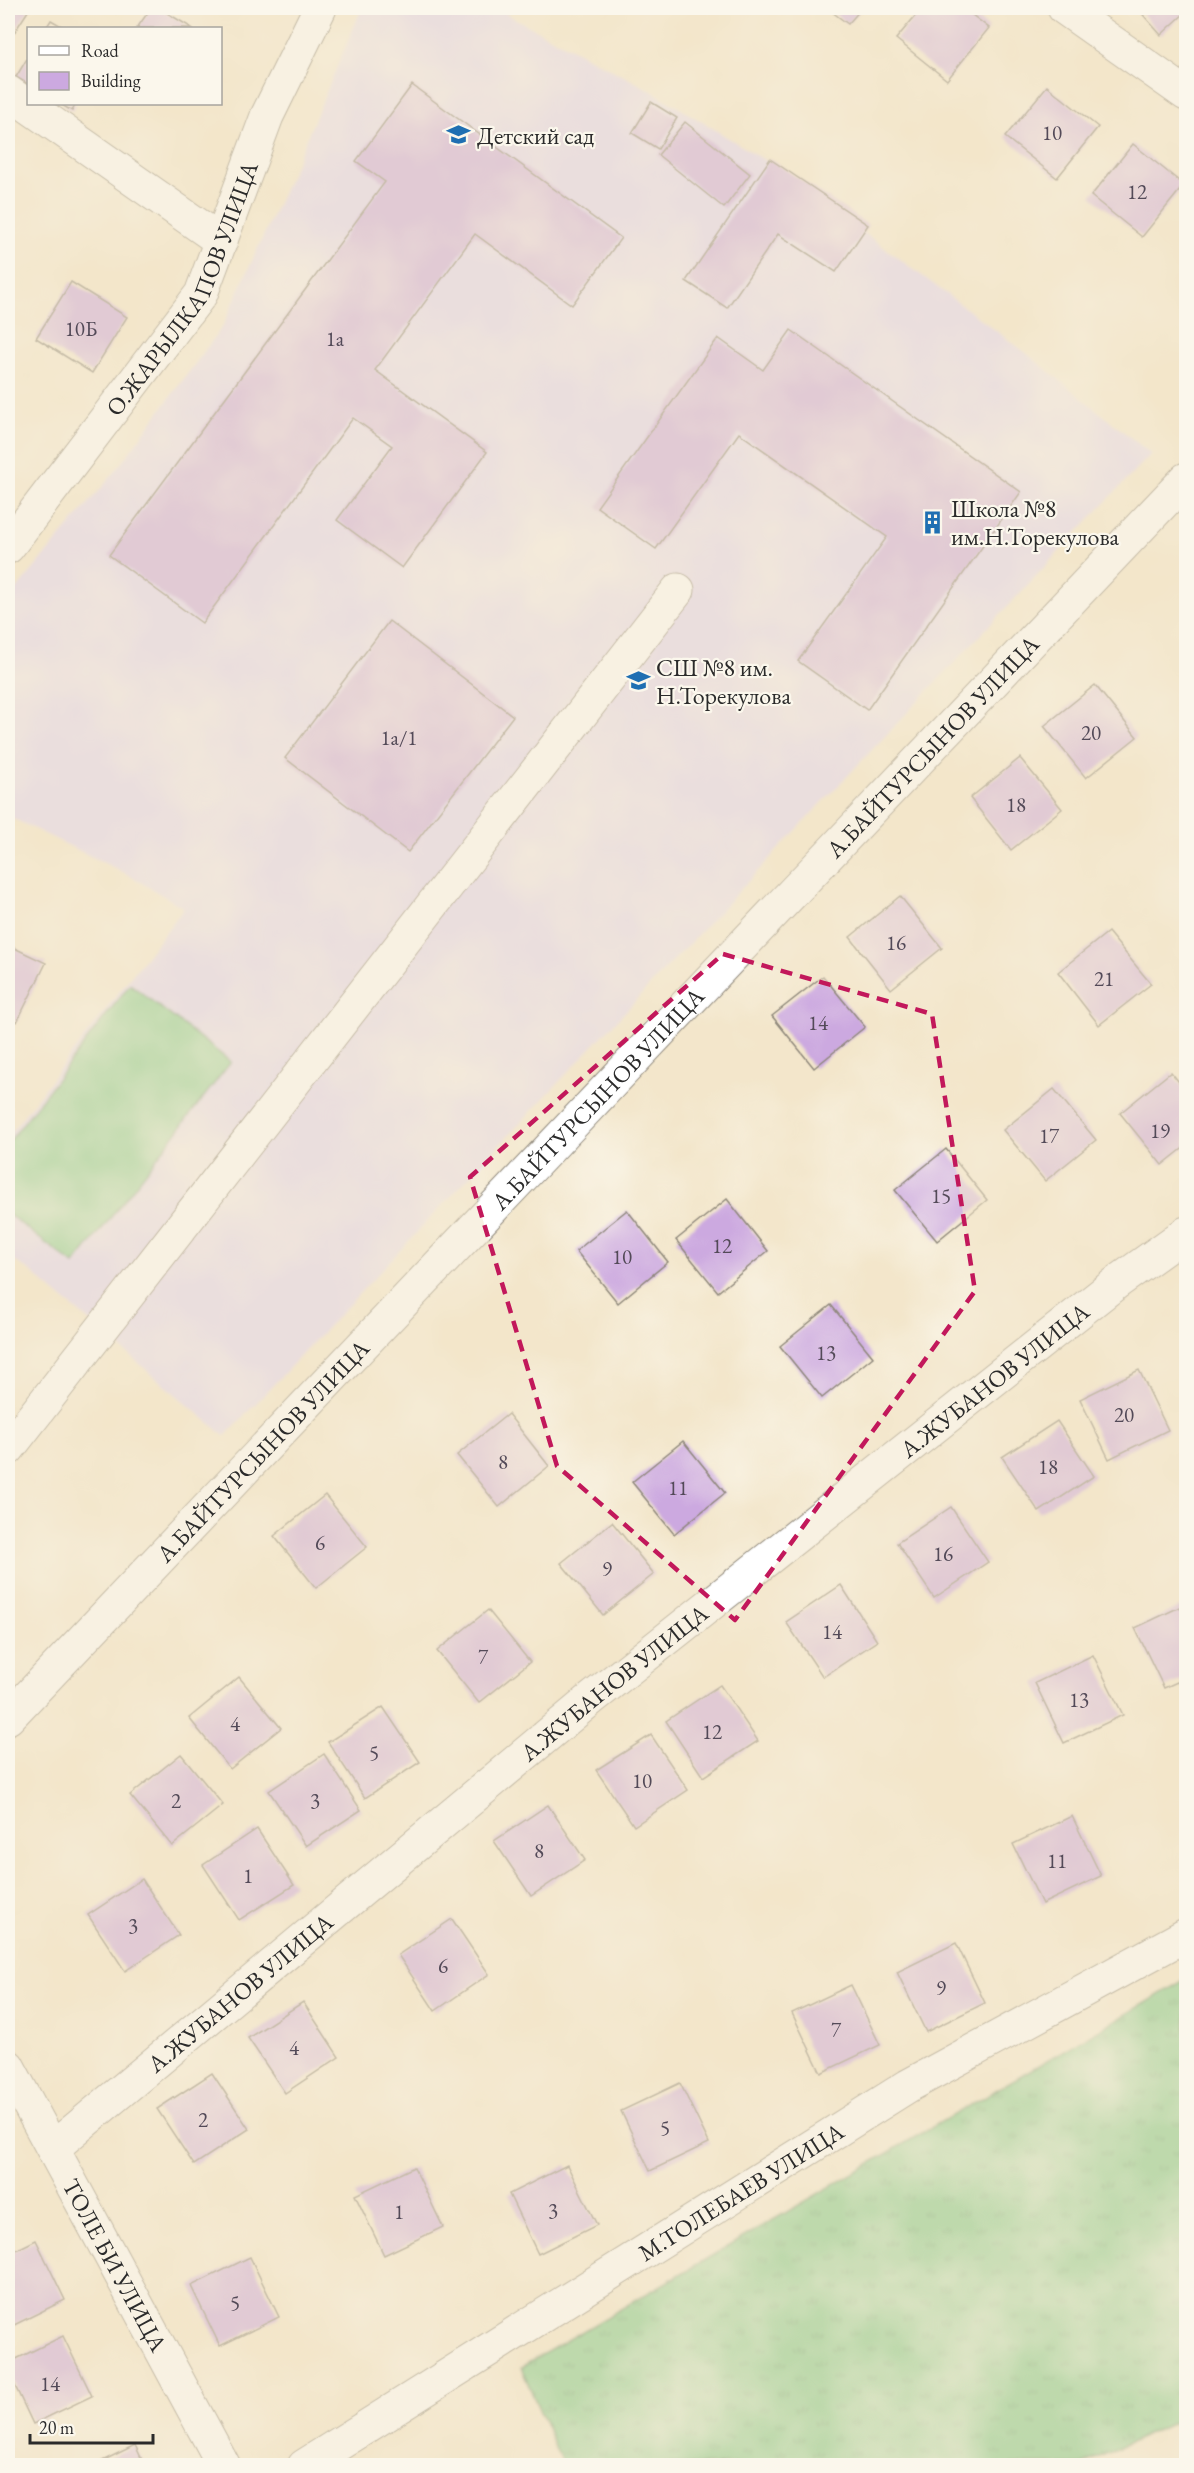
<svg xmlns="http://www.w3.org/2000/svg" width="1194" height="2473" viewBox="0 0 1194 2473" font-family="'EB Garamond',serif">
  <defs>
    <pattern id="grass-tufts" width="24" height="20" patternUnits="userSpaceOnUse" patternTransform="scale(1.5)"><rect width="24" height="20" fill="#7fca88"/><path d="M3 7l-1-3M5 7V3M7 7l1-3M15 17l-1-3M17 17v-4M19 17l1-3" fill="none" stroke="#68a46f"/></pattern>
  </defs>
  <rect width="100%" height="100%" fill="#fbf7ec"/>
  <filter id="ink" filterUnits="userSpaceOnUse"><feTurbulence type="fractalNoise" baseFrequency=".0167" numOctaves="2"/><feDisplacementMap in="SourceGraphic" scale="12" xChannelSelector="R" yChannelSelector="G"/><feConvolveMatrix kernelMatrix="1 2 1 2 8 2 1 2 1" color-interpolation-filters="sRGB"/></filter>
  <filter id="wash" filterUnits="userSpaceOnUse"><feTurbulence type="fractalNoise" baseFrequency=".008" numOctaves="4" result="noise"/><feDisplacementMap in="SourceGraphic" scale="24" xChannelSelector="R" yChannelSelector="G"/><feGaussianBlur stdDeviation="1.35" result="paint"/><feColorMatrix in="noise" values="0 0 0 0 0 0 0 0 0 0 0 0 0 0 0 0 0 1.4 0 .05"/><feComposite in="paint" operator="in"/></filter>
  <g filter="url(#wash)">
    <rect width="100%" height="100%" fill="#f3e6cb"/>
    <path fill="#e0d4f4" d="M 362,8 L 510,8 L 506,14 L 650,90 L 774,166 L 1026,353 L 1151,454 L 225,1436 L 31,1272 L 8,1256 L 8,1136 L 184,908 L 125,873 L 8,816 L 8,600 L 114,473 L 223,326 L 297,161 Z"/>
    <path fill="url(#grass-tufts)" stroke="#557a5a" stroke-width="1.5" d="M 1186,1979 L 1186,2417 L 1082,2465 L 563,2465 L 521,2367 Z"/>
    <path fill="#7fca88" stroke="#557a5a" stroke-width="1.5" d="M 130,984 L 231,1062 L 74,1265 L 8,1214 L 8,1143 Z"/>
    <g id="blocks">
      <g fill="#cca9e0">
        <path d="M 8,8 L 30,8 L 10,39 L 8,38 Z"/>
        <path d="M 151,8 L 159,8 L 192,28 L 137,28 Z"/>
        <path d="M 827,8 L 862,8 L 848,24 Z"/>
        <path d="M 922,8 L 963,8 L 989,28 L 947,80 L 896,39 Z"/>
        <path d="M 1137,8 L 1186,8 L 1186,12 L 1161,35 Z"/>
        <path d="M 51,20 L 65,28 L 46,28 Z"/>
        <path d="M 28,57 L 28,84 L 16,77 Z"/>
        <path d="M 412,85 L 621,238 L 572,305 L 475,234 L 375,370 L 487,452 L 402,568 L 337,520 L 392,446 L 353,418 L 202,623 L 109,555 L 385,182 L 356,161 Z"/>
        <path d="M 1047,86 L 1098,127 L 1057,178 L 1005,137 Z"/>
        <path d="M 651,102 L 677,118 L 658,149 L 632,133 Z"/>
        <path d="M 60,104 L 76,104 L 72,111 Z"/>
        <path d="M 685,122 L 750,174 L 724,208 L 658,155 Z"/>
        <path d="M 1133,144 L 1184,185 L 1142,237 L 1091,196 Z"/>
        <path d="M 770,159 L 868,225 L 836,272 L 778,234 L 727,308 L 686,281 Z"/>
        <path d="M 71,282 L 127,317 L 92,373 L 36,338 Z"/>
        <path d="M 791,330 L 1021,492 L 867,710 L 798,661 L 887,537 L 739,433 L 656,549 L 597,507 L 718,338 L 763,370 Z"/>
        <path d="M 389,621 L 513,716 L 408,852 L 285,758 Z"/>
        <path d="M 1095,685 L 1137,737 L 1086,778 L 1044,726 Z"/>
        <path d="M 1020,758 L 1062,809 L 1011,850 L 970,798 Z"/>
        <path d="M 900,896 L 942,948 L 891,989 L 850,937 Z"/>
        <path d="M 1108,932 L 1151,984 L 1099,1025 L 1058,972 Z"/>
        <path d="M 8,945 L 46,963 L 17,1022 L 8,1017 Z"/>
        <path d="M 823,976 L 865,1027 L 814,1068 L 772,1016 Z"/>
        <path d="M 1171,1072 L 1186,1091 L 1186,1146 L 1162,1165 L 1120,1113 Z"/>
        <path d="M 1054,1089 L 1096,1140 L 1045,1181 L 1003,1130 Z"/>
        <path d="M 946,1149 L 987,1200 L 937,1241 L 895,1190 Z"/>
        <path d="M 727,1199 L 768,1251 L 718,1292 L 676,1240 Z"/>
        <path d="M 627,1210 L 668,1262 L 618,1303 L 576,1251 Z"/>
        <path d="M 831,1305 L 873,1357 L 822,1398 L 780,1346 Z"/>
        <path d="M 1139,1370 L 1168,1430 L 1109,1459 L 1080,1399 Z"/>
        <path d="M 508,1414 L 549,1466 L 499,1507 L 457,1455 Z"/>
        <path d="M 1057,1421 L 1094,1476 L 1039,1512 L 1002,1457 Z"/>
        <path d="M 683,1441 L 725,1493 L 674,1534 L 632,1482 Z"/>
        <path d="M 325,1495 L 367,1547 L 316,1588 L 274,1536 Z"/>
        <path d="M 951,1507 L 988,1562 L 934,1598 L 897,1543 Z"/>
        <path d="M 612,1522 L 654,1574 L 603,1615 L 561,1563 Z"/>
        <path d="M 841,1585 L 877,1641 L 823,1677 L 786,1622 Z"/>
        <path d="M 1186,1604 L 1186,1678 L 1164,1688 L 1135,1628 Z"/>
        <path d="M 488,1610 L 530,1662 L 479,1703 L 437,1651 Z"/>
        <path d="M 1093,1655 L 1123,1715 L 1064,1743 L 1035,1683 Z"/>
        <path d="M 239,1677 L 281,1728 L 230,1769 L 189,1718 Z"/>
        <path d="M 720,1685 L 758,1741 L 703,1777 L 666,1721 Z"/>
        <path d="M 383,1707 L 420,1762 L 365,1798 L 328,1742 Z"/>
        <path d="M 651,1735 L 688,1790 L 634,1826 L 596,1770 Z"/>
        <path d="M 181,1754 L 223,1805 L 172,1846 L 130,1795 Z"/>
        <path d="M 324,1754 L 361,1810 L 306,1846 L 269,1791 Z"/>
        <path d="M 548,1805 L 585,1860 L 531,1896 L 494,1841 Z"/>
        <path d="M 1072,1816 L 1101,1876 L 1042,1904 L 1013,1844 Z"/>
        <path d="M 257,1829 L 294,1885 L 239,1920 L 203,1865 Z"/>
        <path d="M 142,1879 L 179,1935 L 125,1971 L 88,1915 Z"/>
        <path d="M 452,1919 L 489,1974 L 435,2011 L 398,1955 Z"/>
        <path d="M 956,1943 L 985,2003 L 926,2032 L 897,1972 Z"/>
        <path d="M 851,1985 L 880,2045 L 821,2073 L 792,2013 Z"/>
        <path d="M 303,2002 L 339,2057 L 285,2093 L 248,2038 Z"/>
        <path d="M 212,2073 L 249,2129 L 194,2165 L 157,2109 Z"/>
        <path d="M 680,2083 L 709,2143 L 650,2171 L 621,2111 Z"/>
        <path d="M 567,2165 L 597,2225 L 538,2254 L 509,2194 Z"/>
        <path d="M 414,2167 L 443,2227 L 384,2255 L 355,2195 Z"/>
        <path d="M 36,2240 L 65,2300 L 8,2328 L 8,2254 Z"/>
        <path d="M 250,2257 L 279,2317 L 220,2346 L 191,2286 Z"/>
        <path d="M 63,2336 L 92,2396 L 33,2424 L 8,2371 L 8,2363 Z"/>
        <path d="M 135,2445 L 145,2466 L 92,2466 Z"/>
      </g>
    </g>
  </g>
  <g filter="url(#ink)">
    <use href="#blocks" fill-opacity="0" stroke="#8f887b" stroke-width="1.5"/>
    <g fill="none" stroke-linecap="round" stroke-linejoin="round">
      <defs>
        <g id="minor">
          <path d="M 1064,8 L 1186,94"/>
          <path d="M 8,92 L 221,241"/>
          <path id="s1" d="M 8,547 L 201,294 L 267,116 L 320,8"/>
          <path d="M 8,1449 L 678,590"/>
          <path id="s2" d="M 8,1718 L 1186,479"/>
          <path id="s3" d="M 8,2066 L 224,2466"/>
          <path id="s4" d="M 53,2148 L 591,1699 L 1116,1283 L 1186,1233"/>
          <path id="s5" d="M 304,2466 L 908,2086 L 1186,1935"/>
        </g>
      </defs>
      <use href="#minor" stroke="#8f887b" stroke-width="35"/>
      <use href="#minor" stroke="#fff" stroke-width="33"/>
    </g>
  </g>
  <path d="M0 0H1194V2473H0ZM 723,954 L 932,1014 L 975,1291 L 735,1620 L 557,1466 L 470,1177 Z" fill="#f3e6cb" fill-opacity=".55" fill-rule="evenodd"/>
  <path fill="none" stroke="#c2185b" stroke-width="4.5" stroke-dasharray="12 8" stroke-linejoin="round" d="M 723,954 L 932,1014 L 975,1291 L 735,1620 L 557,1466 L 470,1177 Z"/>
  <defs>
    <symbol id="school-bare" viewBox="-9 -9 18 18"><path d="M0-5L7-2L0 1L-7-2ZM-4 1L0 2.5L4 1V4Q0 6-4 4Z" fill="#1f6fb2" stroke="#fbf7ec" stroke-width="2.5" paint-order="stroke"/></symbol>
    <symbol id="building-bare" viewBox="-9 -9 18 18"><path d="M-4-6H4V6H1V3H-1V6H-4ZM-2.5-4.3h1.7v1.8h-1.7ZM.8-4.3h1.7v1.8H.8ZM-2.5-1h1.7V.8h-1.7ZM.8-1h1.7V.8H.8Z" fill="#1f6fb2" stroke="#fbf7ec" stroke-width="2.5" paint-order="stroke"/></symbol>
  </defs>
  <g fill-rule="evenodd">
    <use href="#school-bare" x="442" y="118" width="33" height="33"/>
    <use href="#building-bare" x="916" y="506" width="33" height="33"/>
    <use href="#school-bare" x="622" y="664" width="33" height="33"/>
  </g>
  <g text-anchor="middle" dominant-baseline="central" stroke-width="4.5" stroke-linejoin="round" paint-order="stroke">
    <g font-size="21" fill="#534a58">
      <text x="1052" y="132">10</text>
      <text x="1137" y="191">12</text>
      <text x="81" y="328">10Б</text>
      <text x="335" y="338">1а</text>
      <text x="1091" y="732">20</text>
      <text x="399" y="737">1а/1</text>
      <text x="1016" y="804">18</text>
      <text x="896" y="942">16</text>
      <text x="1104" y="978">21</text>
      <text x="818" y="1022">14</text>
      <text x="1160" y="1130">19</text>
      <text x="1049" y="1135">17</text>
      <text x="941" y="1195">15</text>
      <text x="722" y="1245">12</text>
      <text x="622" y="1256">10</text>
      <text x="826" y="1352">13</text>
      <text x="1124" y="1414">20</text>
      <text x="503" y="1461">8</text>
      <text x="1048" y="1466">18</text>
      <text x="678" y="1487">11</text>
      <text x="320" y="1542">6</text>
      <text x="943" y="1553">16</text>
      <text x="607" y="1568">9</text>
      <text x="832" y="1631">14</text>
      <text x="483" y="1656">7</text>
      <text x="1079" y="1699">13</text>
      <text x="235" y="1723">4</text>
      <text x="712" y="1731">12</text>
      <text x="374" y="1752">5</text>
      <text x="642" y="1780">10</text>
      <text x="176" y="1800">2</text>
      <text x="315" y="1800">3</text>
      <text x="539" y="1850">8</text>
      <text x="1057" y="1860">11</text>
      <text x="248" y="1875">1</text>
      <text x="133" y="1925">3</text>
      <text x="443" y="1965">6</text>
      <text x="941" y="1987">9</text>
      <text x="836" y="2029">7</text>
      <text x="294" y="2047">4</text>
      <text x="203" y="2119">2</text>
      <text x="665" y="2127">5</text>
      <text x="553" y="2210">3</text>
      <text x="399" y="2211">1</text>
      <text x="235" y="2302">5</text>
      <text x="50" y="2383">14</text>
    </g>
    <g font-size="24" fill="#2b2b2b" stroke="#fbf7ec" text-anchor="start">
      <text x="477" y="135">Детский сад</text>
      <text x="951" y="508">Школа №8<tspan x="951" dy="28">им.Н.Торекулова</tspan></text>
      <text x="656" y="667">СШ №8 им.<tspan x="656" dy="28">Н.Торекулова</tspan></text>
    </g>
    <g font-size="24" fill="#2b2b2b" stroke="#fbf7ec">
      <text stroke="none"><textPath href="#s1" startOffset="314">О.ЖАРЫЛКАПОВ УЛИЦА</textPath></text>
      <text stroke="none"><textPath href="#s2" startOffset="1341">А.БАЙТУРСЫНОВ УЛИЦА</textPath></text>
      <text stroke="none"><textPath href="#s2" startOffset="855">А.БАЙТУРСЫНОВ УЛИЦА</textPath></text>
      <text stroke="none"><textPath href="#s4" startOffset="1215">А.ЖУБАНОВ УЛИЦА</textPath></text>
      <text stroke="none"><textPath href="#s2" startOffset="369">А.БАЙТУРСЫНОВ УЛИЦА</textPath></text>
      <text stroke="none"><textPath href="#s4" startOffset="729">А.ЖУБАНОВ УЛИЦА</textPath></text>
      <text stroke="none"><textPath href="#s4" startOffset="243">А.ЖУБАНОВ УЛИЦА</textPath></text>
      <text stroke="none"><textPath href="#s5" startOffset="516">М.ТОЛЕБАЕВ УЛИЦА</textPath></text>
      <text stroke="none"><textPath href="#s3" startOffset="226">ТОЛЕ БИ УЛИЦА</textPath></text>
    </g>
  </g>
  <rect width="1194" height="2473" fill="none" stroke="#fbf7ec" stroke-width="30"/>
  <rect x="27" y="27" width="195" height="78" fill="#fbf7ec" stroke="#a8a59f" stroke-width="1.5"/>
  <rect x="39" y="46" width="30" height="9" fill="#ffffff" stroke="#a8a59f" stroke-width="1.5"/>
  <text x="81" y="57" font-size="18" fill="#2b2b2b">Road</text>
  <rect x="39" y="72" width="30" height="18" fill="#cca9e0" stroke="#a8a59f" stroke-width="1.5"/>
  <text x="81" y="87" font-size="18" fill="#2b2b2b">Building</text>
  <path d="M30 2434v9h123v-9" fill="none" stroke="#2b2b2b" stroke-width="3"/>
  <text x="39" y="2434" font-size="18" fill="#2b2b2b" stroke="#fbf7ec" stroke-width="4.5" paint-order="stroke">20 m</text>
</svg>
